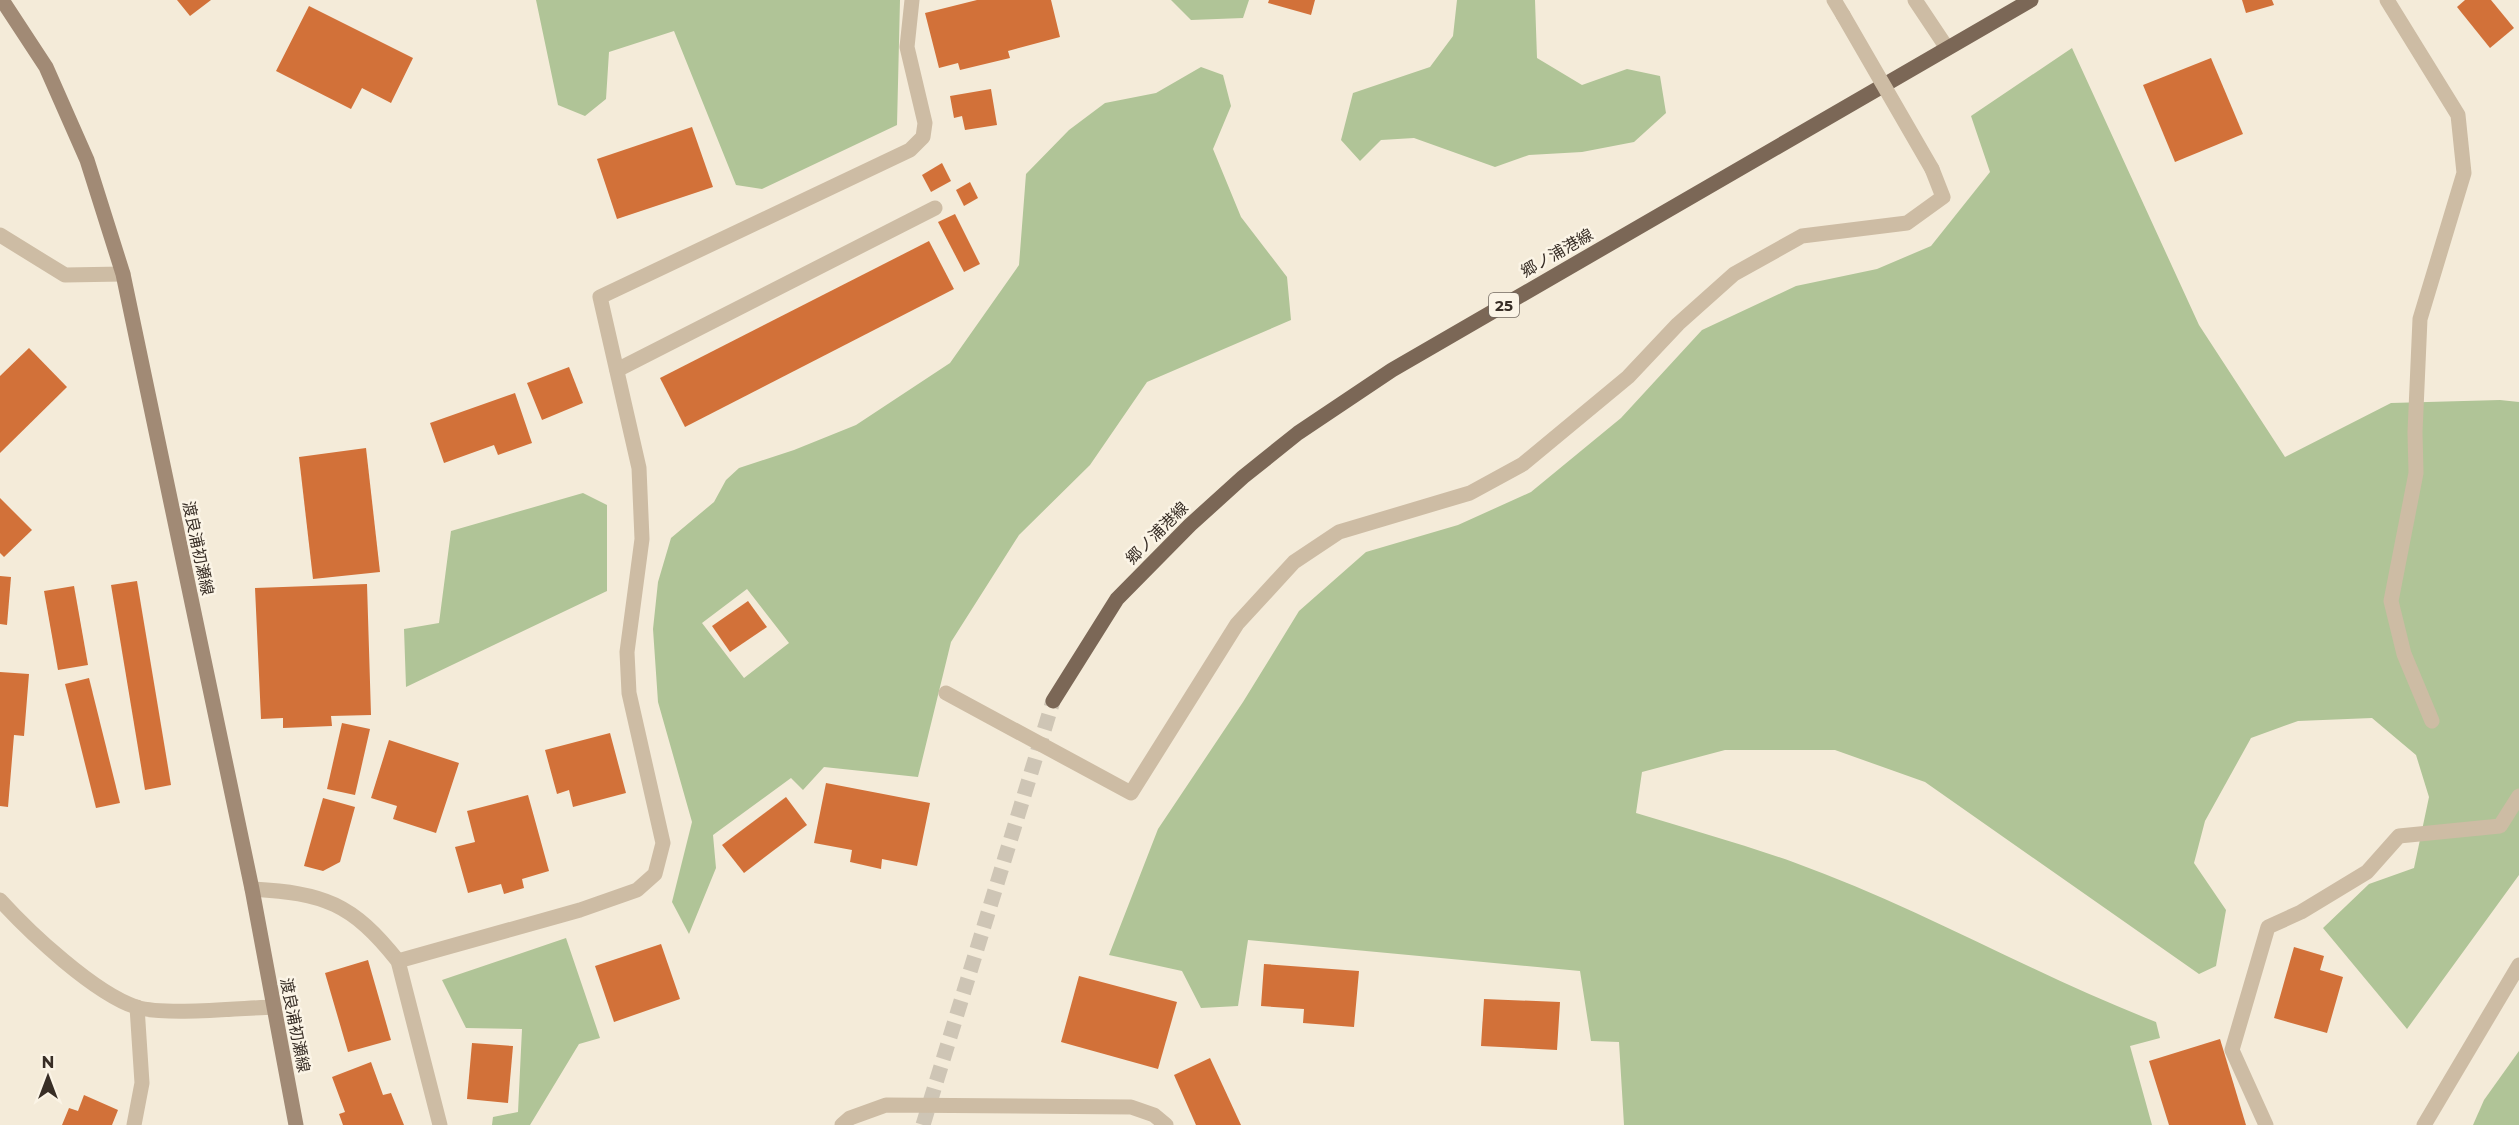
<svg xmlns="http://www.w3.org/2000/svg" width="2519" height="1125" viewBox="0 0 2519 1125" font-family="Montserrat,'Noto Sans JP',sans-serif">
  <rect width="100%" height="100%" fill="#f4ebd9"/>
  <g fill="#b0c497" fill-rule="evenodd">
    <path d="M 536,0 L 900,0 L 897,125 L 762,189 L 736,185 L 674,31 L 609,52 L 606,99 L 585,116 L 558,105 Z"/>
    <path d="M 1171,0 L 1249,0 L 1243,18 L 1191,20 Z"/>
    <path d="M 1457,0 L 1535,0 L 1537,58 L 1582,85 L 1627,69 L 1660,76 L 1666,113 L 1634,142 L 1582,152 L 1529,155 L 1495,167 L 1414,138 L 1381,140 L 1360,161 L 1341,140 L 1353,93 L 1430,67 L 1453,36 Z"/>
    <path d="M 2072,48 L 2199,325 L 2285,457 L 2391,403 L 2500,400 L 2519,402 L 2519,875 L 2407,1029 L 2323,928 L 2369,884 L 2414,868 L 2429,797 L 2416,755 L 2372,718 L 2298,721 L 2251,738 L 2205,821 L 2194,863 L 2226,910 L 2216,966 L 2199,974 L 1925,782 L 1835,750 L 1725,750 L 1642,772 L 1636,813 C 1688,829 1742,844 1793,862 C 1918,907 2033,974 2156,1022 L 2160,1038 L 2130,1046 L 2152,1125 L 1624,1125 L 1619,1042 L 1591,1041 L 1580,971 L 1248,940 L 1238,1006 L 1201,1008 L 1182,971 L 1109,955 L 1158,829 L 1243,702 L 1299,611 L 1366,552 L 1458,525 L 1531,492 L 1621,418 L 1702,330 L 1796,286 L 1877,269 L 1931,246 L 1990,172 L 1971,116 Z"/>
    <path d="M 1201,67 L 1223,75 L 1231,106 L 1213,149 L 1241,217 L 1287,277 L 1291,320 L 1147,382 L 1090,465 L 1019,535 L 951,642 L 918,777 L 824,767 L 803,790 L 791,778 L 713,835 L 716,868 L 689,934 L 672,902 L 692,822 L 658,702 L 653,629 L 658,582 L 671,538 L 714,502 L 726,480 L 739,468 L 794,450 L 856,425 L 950,363 L 1019,265 L 1026,174 L 1069,130 L 1105,103 L 1156,93 ZM 747,589 L 789,643 L 744,678 L 702,623 Z"/>
    <path d="M 583,493 L 607,505 L 607,591 L 406,687 L 404,629 L 439,623 L 451,531 Z"/>
    <path d="M 566,938 L 600,1038 L 579,1044 L 530,1125 L 492,1125 L 493,1117 L 518,1112 L 522,1029 L 466,1028 L 442,980 Z"/>
    <path d="M 2519,1051 L 2519,1125 L 2473,1125 L 2484,1100 Z"/>
  </g>
  <g fill="#d27139">
    <path d="M 177,0 L 211,0 L 190,16 Z"/>
    <path d="M 977,0 L 1051,0 L 1060,37 L 1008,51 L 1010,58 L 960,70 L 958,63 L 939,68 L 925,13 Z"/>
    <path d="M 1269,0 L 1315,0 L 1311,15 L 1268,3 Z"/>
    <path d="M 2242,0 L 2272,0 L 2274,5 L 2246,13 Z"/>
    <path d="M 2465,0 L 2491,0 L 2514,28 L 2490,48 L 2457,7 Z"/>
    <path d="M 309,6 L 413,58 L 391,103 L 362,88 L 351,109 L 276,71 Z"/>
    <path d="M 2211,58 L 2243,134 L 2175,162 L 2143,85 Z"/>
    <path d="M 991,89 L 997,125 L 965,130 L 962,116 L 954,118 L 950,96 Z"/>
    <path d="M 692,127 L 713,187 L 617,219 L 597,159 Z"/>
    <path d="M 942,163 L 951,181 L 931,192 L 922,175 Z"/>
    <path d="M 970,182 L 978,198 L 964,206 L 956,190 Z"/>
    <path d="M 955,214 L 980,264 L 964,272 L 938,222 Z"/>
    <path d="M 929,241 L 954,289 L 685,427 L 660,378 Z"/>
    <path d="M 29,348 L 67,387 L 0,453 L 0,376 Z"/>
    <path d="M 569,367 L 583,403 L 542,420 L 527,383 Z"/>
    <path d="M 515,393 L 532,443 L 498,455 L 494,445 L 444,463 L 430,423 Z"/>
    <path d="M 366,448 L 380,572 L 313,579 L 299,457 Z"/>
    <path d="M 0,498 L 32,530 L 4,557 L 0,553 Z"/>
    <path d="M 0,576 L 11,577 L 7,625 L 0,624 Z"/>
    <path d="M 137,581 L 171,785 L 145,790 L 111,585 Z"/>
    <path d="M 367,584 L 371,715 L 331,716 L 332,726 L 283,728 L 283,718 L 261,719 L 255,588 Z"/>
    <path d="M 74,586 L 88,665 L 58,670 L 44,591 Z"/>
    <path d="M 748,601 L 767,627 L 730,652 L 712,626 Z"/>
    <path d="M 0,672 L 29,674 L 24,736 L 14,735 L 8,807 L 0,806 Z"/>
    <path d="M 89,678 L 120,803 L 96,808 L 65,684 Z"/>
    <path d="M 342,723 L 370,729 L 355,795 L 327,789 Z"/>
    <path d="M 610,733 L 626,793 L 573,807 L 569,790 L 557,794 L 545,750 Z"/>
    <path d="M 389,740 L 459,763 L 436,833 L 393,819 L 397,806 L 371,798 Z"/>
    <path d="M 826,783 L 930,803 L 917,866 L 882,859 L 881,869 L 850,862 L 852,850 L 814,843 Z"/>
    <path d="M 528,795 L 549,871 L 522,879 L 524,888 L 504,894 L 501,884 L 468,893 L 455,847 L 475,842 L 467,811 Z"/>
    <path d="M 786,797 L 807,825 L 744,873 L 722,845 Z"/>
    <path d="M 323,798 L 355,807 L 340,862 L 323,871 L 304,866 Z"/>
    <path d="M 661,944 L 680,999 L 614,1022 L 595,966 Z"/>
    <path d="M 2294,947 L 2324,956 L 2320,970 L 2343,977 L 2327,1033 L 2274,1018 Z"/>
    <path d="M 368,960 L 391,1040 L 348,1052 L 325,973 Z"/>
    <path d="M 1264,964 L 1359,971 L 1354,1027 L 1303,1023 L 1304,1009 L 1261,1006 Z"/>
    <path d="M 1079,976 L 1177,1002 L 1158,1069 L 1061,1042 Z"/>
    <path d="M 1484,999 L 1560,1002 L 1557,1050 L 1481,1046 Z"/>
    <path d="M 2220,1039 L 2246,1125 L 2169,1125 L 2149,1061 Z"/>
    <path d="M 472,1043 L 513,1046 L 508,1103 L 467,1099 Z"/>
    <path d="M 1210,1058 L 1241,1125 L 1196,1125 L 1174,1075 Z"/>
    <path d="M 371,1062 L 383,1095 L 391,1093 L 404,1125 L 343,1125 L 339,1114 L 345,1112 L 332,1077 Z"/>
    <path d="M 84,1095 L 118,1110 L 112,1125 L 62,1125 L 69,1108 L 78,1111 Z"/>
  </g>
  <g fill="none" stroke-linecap="round" stroke-linejoin="round">
    <path stroke="#cec5b5" stroke-width="15" stroke-dasharray="15 8" stroke-linecap="butt" d="M 923,1125 L 1053,701"/>
    <g stroke="#cdbca4" stroke-width="15">
      <path d="M 1834,0 L 1843,15"/>
      <path d="M 617,370 L 935,208"/>
      <path d="M 946,693 L 1131,793 L 1237,624 L 1294,562 L 1339,532 L 1470,493 L 1523,464 L 1628,377 L 1678,324 L 1734,274 L 1802,236 L 1907,223 L 1943,197 L 1932,169"/>
      <path d="M 134,1125 L 142,1083 L 137,1007"/>
      <path d="M 2266,1125 L 2232,1050 L 2268,927 L 2301,912 L 2367,872 L 2399,836 L 2500,826 L 2519,796"/>
      <path d="M 2424,1125 L 2519,965"/>
    </g>
    <g stroke="#cdbca4" stroke-width="15">
      <path d="M 1915,0 L 1947,48"/>
      <path d="M 2387,0 L 2458,115 L 2464,173 L 2420,319 L 2415,432 L 2416,473 L 2391,601 L 2404,654 L 2432,721"/>
      <path d="M 0,235 L 65,275 L 123,274"/>
      <path d="M 252,889 C 324,893 352,903 398,961 L 440,1125"/>
      <path d="M 0,900 C 30,933 94,993 136,1007 C 165,1016 241,1008 274,1007"/>
      <path d="M 398,961 L 580,910 L 637,890 L 655,874 L 663,843 L 629,693 L 627,652 L 642,539 L 639,468 L 600,297 L 910,150 L 923,137 L 925,123 L 907,47 L 912,0"/>
      <path d="M 842,1125 L 850,1118 L 886,1105 L 1131,1107 L 1154,1115 L 1166,1125"/>
    </g>
    <path stroke="#a18a75" stroke-width="15" d="M 2,0 L 46,67 L 87,160 L 123,274 L 252,889 L 296,1125"/>
    <path stroke="#7b6756" stroke-width="15" d="M 1053,701 L 1117,599 L 1190,525 L 1243,477 L 1298,433 L 1392,370 L 2031,0"/>
    <path stroke="#cdbca4" stroke-width="15" d="M 1843,15 L 1932,169"/>
  </g>
  <g text-anchor="middle" dominant-baseline="central" stroke-width="5" stroke-linejoin="round" paint-order="stroke">
    <rect fill="#fbf4e6" stroke="#726960" stroke-width="1.5" x="1489" y="293" width="30" height="24" rx="4.5"/>
    <g font-size="15" font-weight="bold" fill="#382e26">
      <text x="1504" y="305">25</text>
    </g>
    <g font-size="16" fill="#382e26" stroke="#fbf4e6">
      <text transform="translate(1557 253) rotate(-30)">郷ノ浦港線</text>
      <text transform="translate(1157 533) rotate(-45)">郷ノ浦港線</text>
      <text transform="translate(198 548) rotate(78)">渡良浦初瀬線</text>
      <text transform="translate(295 1025) rotate(79)">渡良浦初瀬線</text>
    </g>
  </g>
  <g transform="translate(48 1077)" stroke="#fbf4e6" stroke-width="4.5" paint-order="stroke">
  <path d="M0-4.5L10 22L0 15L-10 22Z" fill="#382e26"/>
  <text y="-9" font-size="16" font-weight="bold" text-anchor="middle" fill="#382e26">N</text>
  </g>
</svg>
